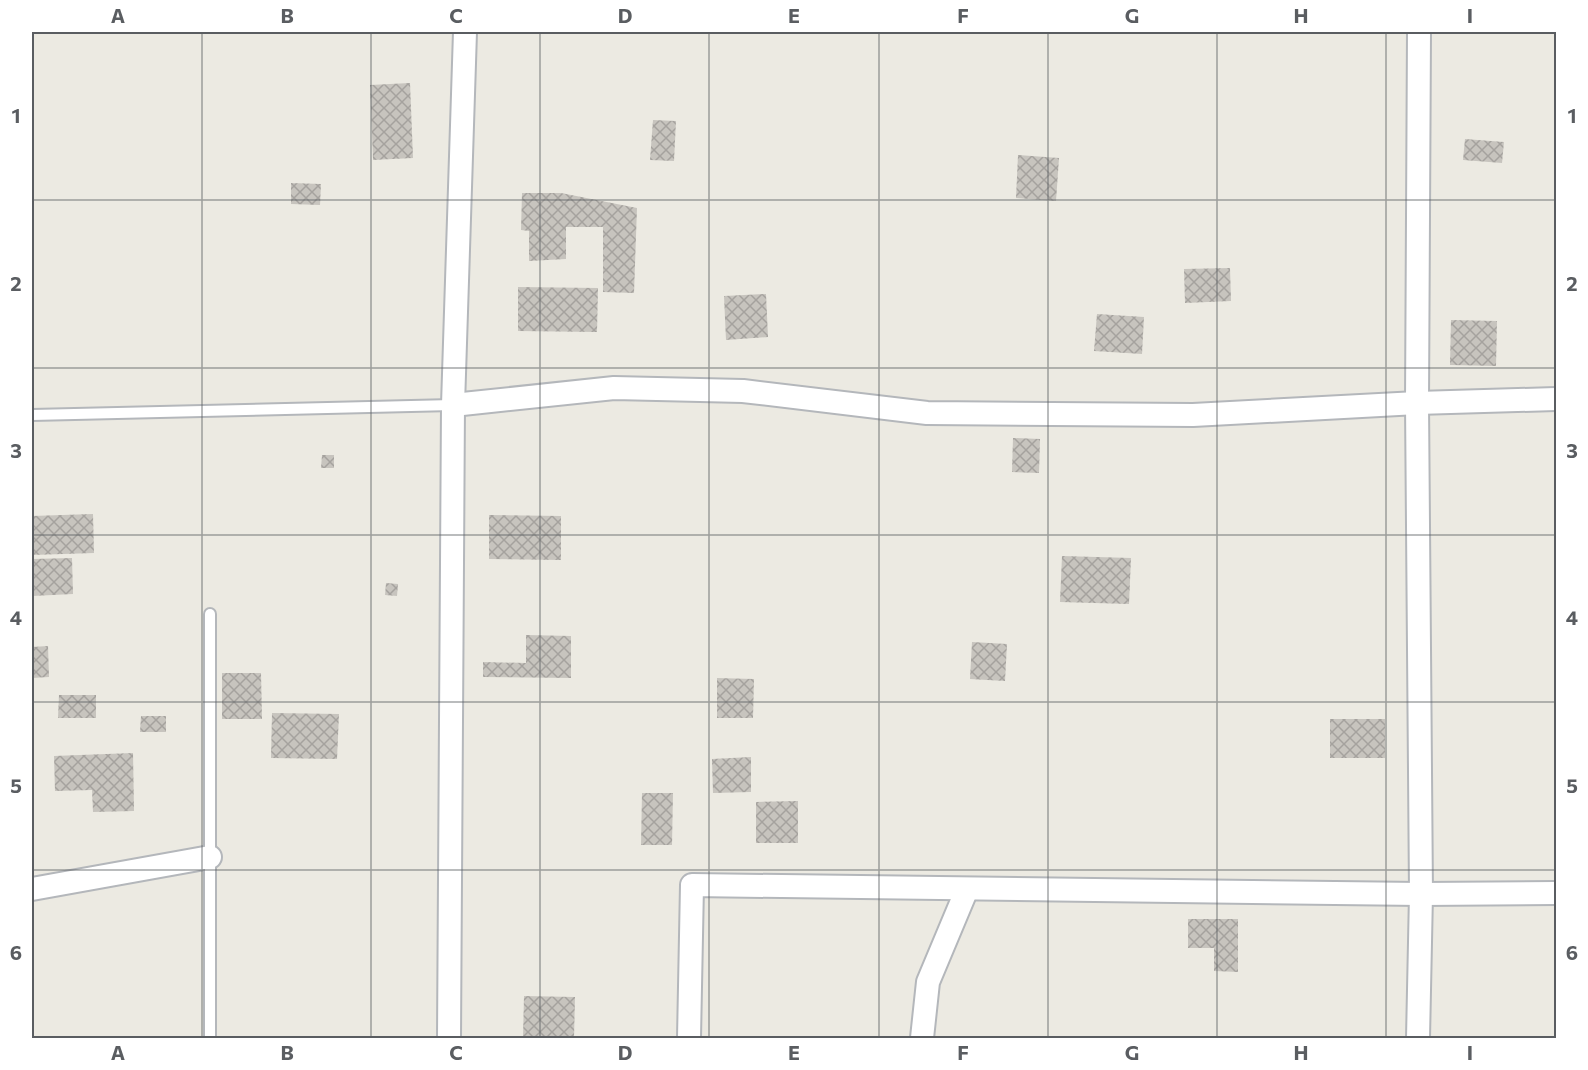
<svg xmlns="http://www.w3.org/2000/svg" width="1588" height="1070" viewBox="0 0 1588 1070" font-family="Commissioner,sans-serif">
  <defs>
    <pattern id="building-cross-hatch" width="8" height="8" patternUnits="userSpaceOnUse" patternTransform="scale(1.5)"><rect width="8" height="8" fill="#c7c4be"/><path d="M0 0l8 8M0 8l8-8" fill="none" stroke="#a5a29e"/></pattern>
  </defs>
  <rect width="100%" height="100%" fill="#eceae2"/>
  <g fill="url(#building-cross-hatch)">
    <path d="M 410,83 L 413,158 L 373,160 L 370,85 Z"/>
    <path d="M 653,120 L 676,121 L 674,161 L 650,160 Z"/>
    <path d="M 1465,139 L 1504,142 L 1502,163 L 1463,160 Z"/>
    <path d="M 1018,155 L 1059,158 L 1056,201 L 1016,198 Z"/>
    <path d="M 291,183 L 321,184 L 320,205 L 291,204 Z"/>
    <path d="M 522,193 L 561,193 L 637,208 L 634,293 L 603,292 L 603,227 L 566,227 L 566,259 L 529,261 L 529,231 L 521,230 Z"/>
    <path d="M 1230,268 L 1231,301 L 1185,303 L 1184,269 Z"/>
    <path d="M 518,287 L 598,288 L 597,332 L 518,331 Z"/>
    <path d="M 766,294 L 768,337 L 726,340 L 724,296 Z"/>
    <path d="M 1097,314 L 1144,317 L 1142,354 L 1094,351 Z"/>
    <path d="M 1451,320 L 1497,321 L 1496,366 L 1450,365 Z"/>
    <path d="M 1013,438 L 1040,439 L 1039,473 L 1012,472 Z"/>
    <path d="M 322,455 L 334,455 L 334,468 L 321,468 Z"/>
    <path d="M 93,514 L 94,553 L 32,555 L 32,516 Z"/>
    <path d="M 489,515 L 561,516 L 561,560 L 489,559 Z"/>
    <path d="M 1062,556 L 1131,558 L 1129,604 L 1060,602 Z"/>
    <path d="M 72,558 L 73,594 L 32,596 L 32,559 Z"/>
    <path d="M 386,583 L 398,584 L 397,596 L 385,595 Z"/>
    <path d="M 526,635 L 571,636 L 571,678 L 483,677 L 483,662 L 526,663 Z"/>
    <path d="M 972,642 L 1007,644 L 1005,681 L 970,679 Z"/>
    <path d="M 48,646 L 49,677 L 32,678 L 32,647 Z"/>
    <path d="M 222,673 L 261,673 L 262,719 L 222,719 Z"/>
    <path d="M 717,678 L 754,679 L 753,718 L 717,718 Z"/>
    <path d="M 59,695 L 96,695 L 96,718 L 58,718 Z"/>
    <path d="M 272,713 L 339,714 L 337,759 L 271,758 Z"/>
    <path d="M 141,716 L 166,716 L 166,732 L 140,732 Z"/>
    <rect x="1330" y="719" width="55" height="39"/>
    <path d="M 133,753 L 134,811 L 93,812 L 92,790 L 55,791 L 54,756 Z"/>
    <path d="M 751,757 L 751,792 L 713,793 L 712,759 Z"/>
    <path d="M 642,793 L 673,793 L 672,845 L 641,845 Z"/>
    <path d="M 798,801 L 798,843 L 756,843 L 756,802 Z"/>
    <path d="M 1188,919 L 1238,919 L 1238,972 L 1214,971 L 1214,948 L 1188,948 Z"/>
    <path d="M 524,996 L 575,997 L 574,1038 L 523,1038 Z"/>
  </g>
  <g fill="none" stroke-linecap="round" stroke-linejoin="round">
    <defs>
      <g id="lane">
        <path d="M 32,415 L 453,405"/>
        <path d="M 210,614 L 210,1038"/>
      </g>
      <g id="street">
        <path d="M 453,405 L 614,388 L 743,391 L 927,413 L 1193,415 L 1417,403 L 1556,399"/>
        <path d="M 32,889 L 210,857"/>
        <path d="M 449,1038 L 453,405 L 465,32"/>
        <path d="M 689,1038 L 692,885 L 1421,894 L 1556,893"/>
        <path d="M 922,1038 L 928,982 L 967,889"/>
        <path d="M 1418,1038 L 1421,894 L 1417,403 L 1419,32"/>
      </g>
    </defs>
    <use href="#lane" stroke="#b4b7bb" stroke-width="14"/>
    <use href="#street" stroke="#b4b7bb" stroke-width="26"/>
    <use href="#lane" stroke="#fff" stroke-width="10"/>
    <use href="#street" stroke="#fff" stroke-width="22"/>
  </g>
  <path fill="none" stroke="#5a5d61" stroke-width="1.5" stroke-opacity="0.55" d="M 202,32 L 202,1038M 371,32 L 371,1038M 540,32 L 540,1038M 709,32 L 709,1038M 879,32 L 879,1038M 1048,32 L 1048,1038M 1217,32 L 1217,1038M 1386,32 L 1386,1038M 32,200 L 1556,200M 32,368 L 1556,368M 32,535 L 1556,535M 32,702 L 1556,702M 32,870 L 1556,870"/>
  <rect width="1588" height="1070" fill="none" stroke="#ffffff" stroke-width="66"/>
  <rect x="33" y="33" width="1522" height="1004" fill="none" stroke="#5a5d61" stroke-width="2"/>
  <g font-size="20" text-anchor="middle" font-weight="bold" fill="#5a5d61">
    <text x="118" y="23">A</text>
    <text x="287" y="23">B</text>
    <text x="456" y="23">C</text>
    <text x="625" y="23">D</text>
    <text x="794" y="23">E</text>
    <text x="963" y="23">F</text>
    <text x="1132" y="23">G</text>
    <text x="1301" y="23">H</text>
    <text x="1470" y="23">I</text>
    <text x="16" y="123">1</text>
    <text x="1572" y="123">1</text>
    <text x="16" y="291">2</text>
    <text x="1572" y="291">2</text>
    <text x="16" y="458">3</text>
    <text x="1572" y="458">3</text>
    <text x="16" y="625">4</text>
    <text x="1572" y="625">4</text>
    <text x="16" y="793">5</text>
    <text x="1572" y="793">5</text>
    <text x="16" y="960">6</text>
    <text x="1572" y="960">6</text>
    <text x="118" y="1060">A</text>
    <text x="287" y="1060">B</text>
    <text x="456" y="1060">C</text>
    <text x="625" y="1060">D</text>
    <text x="794" y="1060">E</text>
    <text x="963" y="1060">F</text>
    <text x="1132" y="1060">G</text>
    <text x="1301" y="1060">H</text>
    <text x="1470" y="1060">I</text>
  </g>
</svg>
